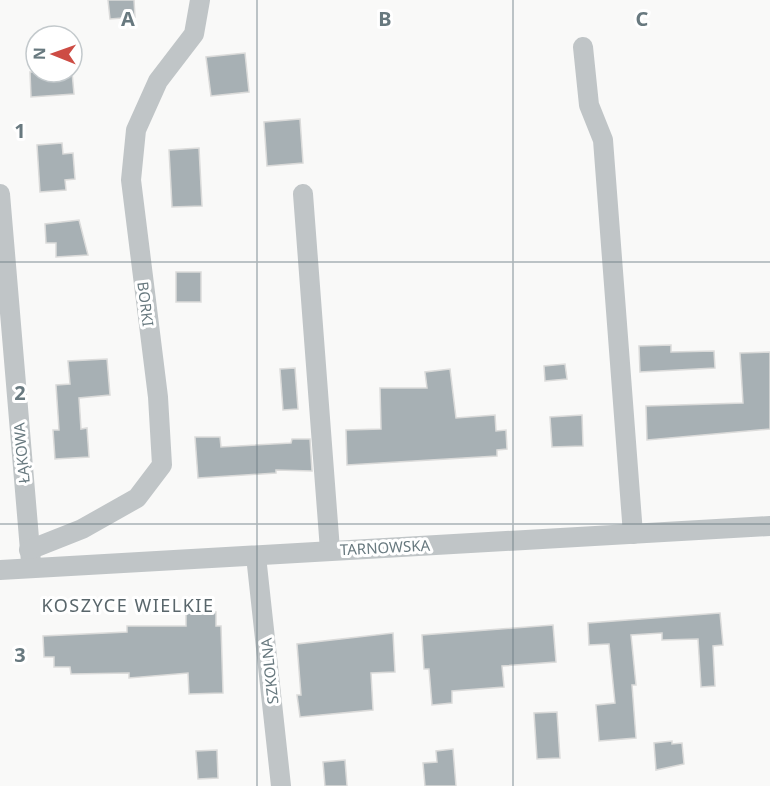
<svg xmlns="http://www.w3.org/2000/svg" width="770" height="786" viewBox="0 0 770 786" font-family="'Noto Sans',sans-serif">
  <rect width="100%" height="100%" fill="#f9f9f8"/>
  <g fill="#a7b0b4" stroke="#dbdbda" stroke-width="1.5">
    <path d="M 108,0 L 134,0 L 135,17 L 110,19 Z"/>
    <path d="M 245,53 L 249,92 L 211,96 L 206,57 Z"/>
    <path d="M 30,72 L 72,72 L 74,94 L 31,97 Z"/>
    <path d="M 300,119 L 303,163 L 267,166 L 264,122 Z"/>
    <path d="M 62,143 L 63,154 L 73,153 L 75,179 L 65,180 L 66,190 L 40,192 L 37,145 Z"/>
    <path d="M 199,148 L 202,206 L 172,207 L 169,150 Z"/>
    <path d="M 79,220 L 88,255 L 56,257 L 56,243 L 46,243 L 45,224 Z"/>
    <rect x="176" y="272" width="25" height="30"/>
    <path d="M 671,345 L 671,352 L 714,351 L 715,368 L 640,372 L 639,346 Z"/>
    <path d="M 770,352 L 770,429 L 647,440 L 646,406 L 743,403 L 740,353 Z"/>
    <path d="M 107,359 L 110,395 L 79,398 L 81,429 L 87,428 L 89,457 L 55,459 L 53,430 L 59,430 L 56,385 L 70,384 L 68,361 Z"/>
    <path d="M 565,364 L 567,379 L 545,381 L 544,366 Z"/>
    <path d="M 295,368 L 298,409 L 283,410 L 280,369 Z"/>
    <path d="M 450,369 L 456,418 L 495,415 L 496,431 L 506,430 L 507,449 L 497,450 L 497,456 L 347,465 L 346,430 L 381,429 L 380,388 L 427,388 L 425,372 Z"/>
    <path d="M 582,415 L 583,446 L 552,447 L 550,417 Z"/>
    <path d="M 195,437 L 220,437 L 221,447 L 291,443 L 292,439 L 310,439 L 312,471 L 276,470 L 276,473 L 198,478 Z"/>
    <path d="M 216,612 L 216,626 L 221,626 L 223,693 L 189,694 L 188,673 L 129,678 L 129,673 L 71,674 L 70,667 L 54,667 L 54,657 L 44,657 L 43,636 L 127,632 L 127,626 L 186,626 L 186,613 Z"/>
    <path d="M 720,613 L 723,645 L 713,646 L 715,686 L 701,687 L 698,639 L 662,640 L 662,633 L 631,635 L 636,685 L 632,685 L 636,738 L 599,741 L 596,705 L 615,703 L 609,644 L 589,645 L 588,623 Z"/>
    <path d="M 553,625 L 556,662 L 502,666 L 504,687 L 452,691 L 452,703 L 432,705 L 429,669 L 424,669 L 422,635 Z"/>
    <path d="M 393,633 L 395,672 L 371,673 L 373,710 L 300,717 L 297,695 L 301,695 L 297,644 Z"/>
    <path d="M 557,712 L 560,758 L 537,759 L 534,713 Z"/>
    <path d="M 672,741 L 672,744 L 682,743 L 684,764 L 656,770 L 654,743 Z"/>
    <path d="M 453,749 L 456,786 L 425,786 L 423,763 L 437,762 L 436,751 Z"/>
    <path d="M 217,750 L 218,778 L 198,779 L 196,751 Z"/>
    <path d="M 345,760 L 347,786 L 325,786 L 323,762 Z"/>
  </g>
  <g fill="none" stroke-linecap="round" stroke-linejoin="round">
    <g stroke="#c0c5c7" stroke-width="20">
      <path d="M 583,47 L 589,105 L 603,140 L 633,534"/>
      <path d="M 0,194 L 31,562"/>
      <path d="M 303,194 L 330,550"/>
      <path d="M 29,550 L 82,529 L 137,498 L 162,465 L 158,397 L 131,180 L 136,130 L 158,81 L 194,34 L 200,0"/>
      <path d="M 256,556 L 281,786"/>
      <path d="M 0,570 L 770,526"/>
    </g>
  </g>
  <path fill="none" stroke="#68797f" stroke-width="1.5" stroke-opacity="0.55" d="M 257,0 L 257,786M 513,0 L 513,786M 0,262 L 770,262M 0,524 L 770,524"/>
  <g text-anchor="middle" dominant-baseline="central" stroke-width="6" stroke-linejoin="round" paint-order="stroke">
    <g font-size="15" fill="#68797f" stroke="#fff">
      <text transform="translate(146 304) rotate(83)">BORKI</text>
      <text transform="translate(21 453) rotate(-95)">ŁĄKOWA</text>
      <text transform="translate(385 547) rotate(-3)">TARNOWSKA</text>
      <text transform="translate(269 671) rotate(-96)">SZKOLNA</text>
    </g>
    <g font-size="18" letter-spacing="1.5" fill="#59666b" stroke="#fff">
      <text x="128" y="605">KOSZYCE WIELKIE</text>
    </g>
  </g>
  <g font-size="20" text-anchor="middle" font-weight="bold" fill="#68797f" stroke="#fff" stroke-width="6" stroke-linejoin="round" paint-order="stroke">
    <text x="128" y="26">A</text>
    <text x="385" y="26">B</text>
    <text x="642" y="26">C</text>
    <text x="20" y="138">1</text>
    <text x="20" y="400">2</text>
    <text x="20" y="662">3</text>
  </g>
  <g transform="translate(54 54) rotate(271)"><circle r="28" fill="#ffffff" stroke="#c3c9cc" stroke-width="1.5"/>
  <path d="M0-4.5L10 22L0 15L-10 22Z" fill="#cd4c44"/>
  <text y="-9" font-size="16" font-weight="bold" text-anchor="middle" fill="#68797f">N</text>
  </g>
</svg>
